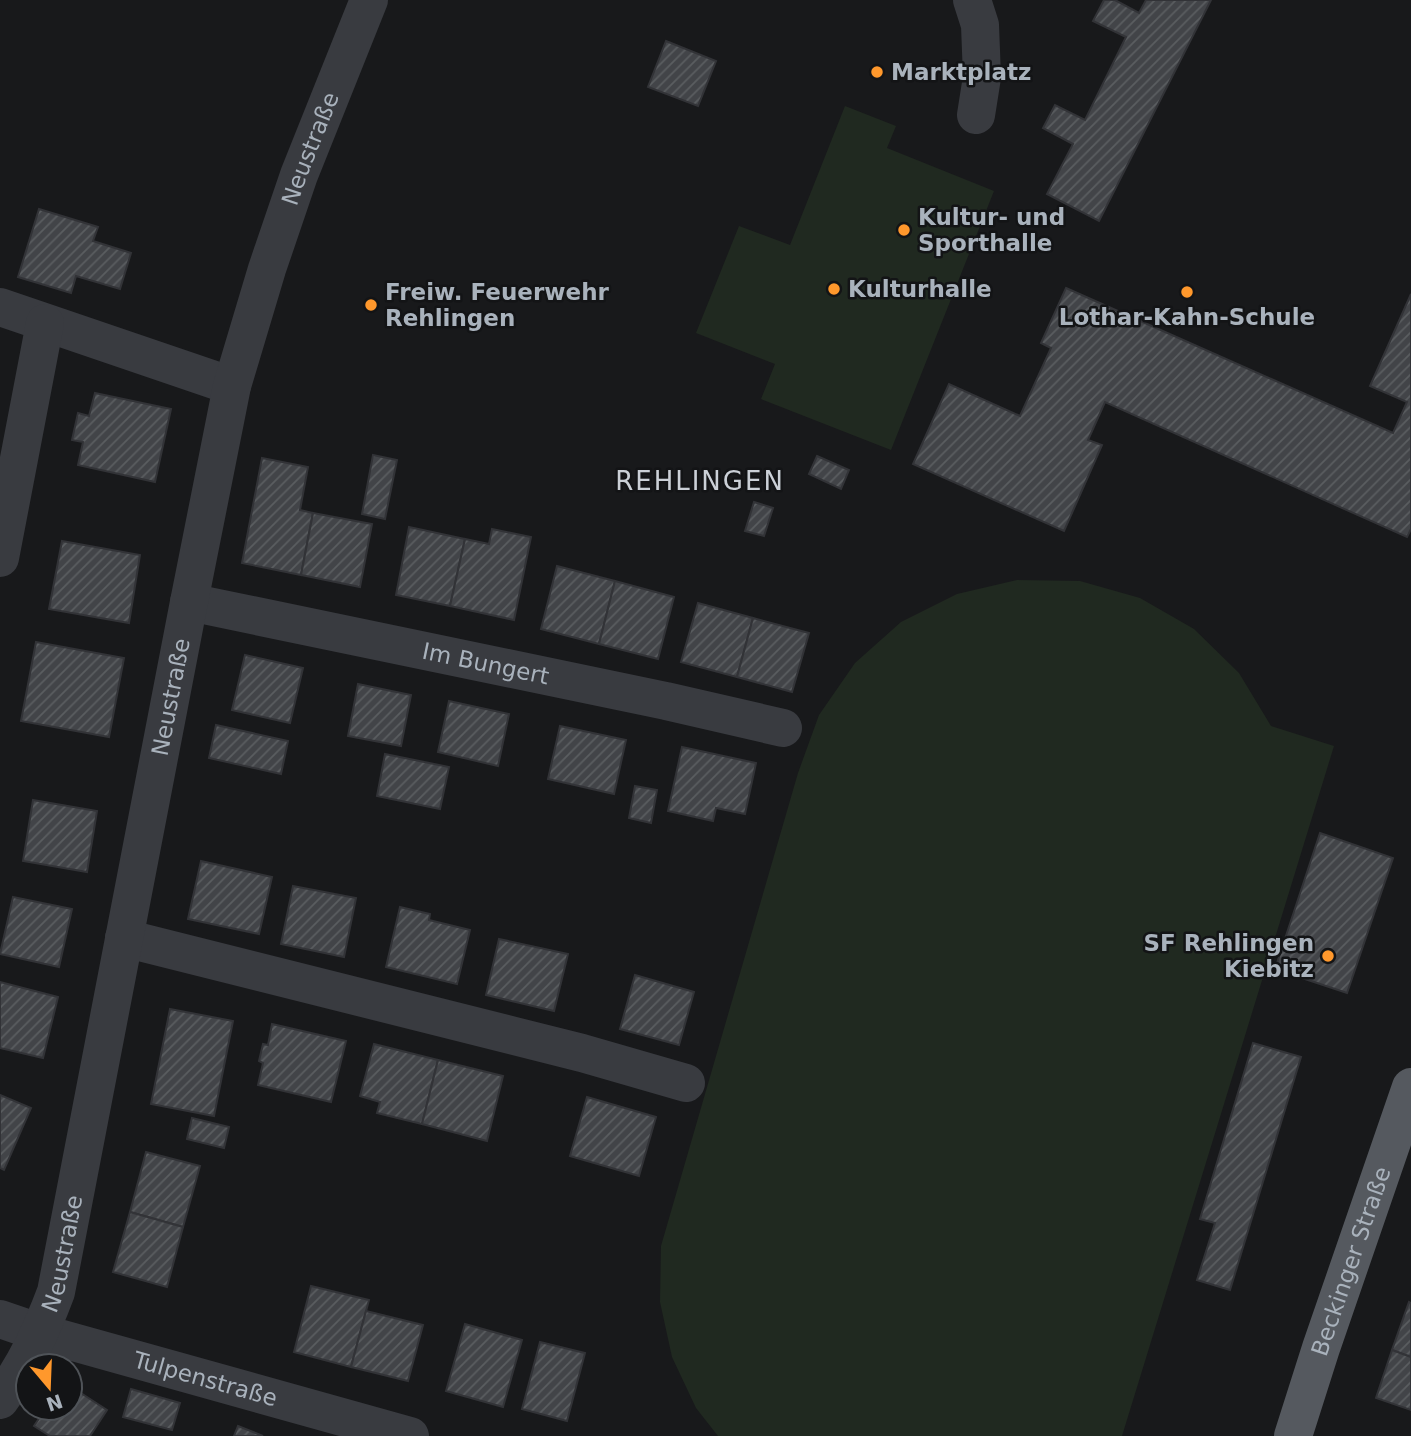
<svg xmlns="http://www.w3.org/2000/svg" width="1411" height="1436" viewBox="0 0 1411 1436" font-family="'DejaVu Sans',sans-serif">
  <defs>
    <pattern id="building-hatch" width="6" height="6" patternUnits="userSpaceOnUse" patternTransform="scale(1.75)"><rect width="6" height="6" fill="#424448"/><path d="M-1 1l2-2M0 6l6-6M5 7l2-2" fill="none" stroke="#5a5d60"/></pattern>
  </defs>
  <rect width="100%" height="100%" fill="#18191b"/>
  <g fill="#202920">
    <path d="M 845,106 L 896,126 L 887,148 L 994,191 L 891,450 L 761,399 L 775,364 L 696,333 L 739,226 L 790,245 Z"/>
    <path d="M 1017,580 L 1080,581 L 1140,598 L 1194,629 L 1239,673 L 1271,726 L 1334,746 L 1122,1436 L 718,1436 L 696,1408 L 672,1357 L 660,1302 L 661,1246 L 798,773 L 819,715 L 855,663 L 901,622 L 957,594 Z"/>
  </g>
  <g fill="url(#building-hatch)" stroke="#323337" stroke-width="2">
    <path d="M 1104,0 L 1115,0 L 1139,13 L 1146,0 L 1211,0 L 1099,221 L 1047,194 L 1073,144 L 1043,128 L 1055,105 L 1085,120 L 1126,37 L 1093,21 Z"/>
    <path d="M 666,41 L 716,61 L 698,106 L 648,87 Z"/>
    <path d="M 39,209 L 98,227 L 93,241 L 131,253 L 120,289 L 76,276 L 71,293 L 18,277 Z"/>
    <path d="M 1066,288 L 1393,433 L 1407,402 L 1370,386 L 1411,294 L 1411,529 L 1407,537 L 1105,402 L 1088,440 L 1102,445 L 1064,531 L 913,464 L 949,384 L 1020,416 L 1051,348 L 1041,343 Z"/>
    <path d="M 95,393 L 171,409 L 155,482 L 78,465 L 83,442 L 72,440 L 78,413 L 89,416 Z"/>
    <path d="M 373,455 L 397,460 L 385,519 L 362,514 Z"/>
    <path d="M 817,456 L 849,470 L 841,489 L 809,474 Z"/>
    <path d="M 262,458 L 308,467 L 300,510 L 313,513 L 301,575 L 242,563 Z"/>
    <path d="M 754,502 L 773,508 L 764,536 L 745,531 Z"/>
    <path d="M 313,513 L 372,524 L 360,587 L 301,575 Z"/>
    <path d="M 409,527 L 465,539 L 450,606 L 396,595 Z"/>
    <path d="M 492,529 L 531,537 L 514,620 L 450,606 L 465,539 L 489,544 Z"/>
    <path d="M 62,541 L 140,555 L 129,623 L 49,609 Z"/>
    <path d="M 557,566 L 615,581 L 599,644 L 541,629 Z"/>
    <path d="M 615,581 L 674,597 L 658,659 L 599,644 Z"/>
    <path d="M 698,603 L 753,618 L 737,677 L 681,662 Z"/>
    <path d="M 753,618 L 809,633 L 792,692 L 737,677 Z"/>
    <path d="M 36,642 L 124,658 L 109,737 L 21,721 Z"/>
    <path d="M 245,655 L 303,668 L 290,723 L 232,710 Z"/>
    <path d="M 358,684 L 411,695 L 401,746 L 348,736 Z"/>
    <path d="M 449,701 L 509,714 L 498,766 L 438,752 Z"/>
    <path d="M 216,725 L 288,741 L 281,774 L 209,758 Z"/>
    <path d="M 560,726 L 626,740 L 614,794 L 548,779 Z"/>
    <path d="M 682,747 L 756,763 L 745,814 L 716,808 L 713,821 L 668,811 Z"/>
    <path d="M 385,754 L 449,767 L 440,809 L 377,796 Z"/>
    <path d="M 635,786 L 657,790 L 651,823 L 629,818 Z"/>
    <path d="M 33,800 L 97,811 L 87,872 L 23,861 Z"/>
    <path d="M 1320,833 L 1393,858 L 1347,993 L 1275,969 Z"/>
    <path d="M 201,861 L 272,877 L 259,934 L 188,919 Z"/>
    <path d="M 293,886 L 356,898 L 344,957 L 281,944 Z"/>
    <path d="M 13,897 L 72,909 L 59,967 L 0,954 Z"/>
    <path d="M 400,907 L 430,914 L 429,920 L 470,930 L 457,984 L 386,967 Z"/>
    <path d="M 499,939 L 568,954 L 554,1011 L 486,995 Z"/>
    <path d="M 635,975 L 694,992 L 679,1045 L 620,1029 Z"/>
    <path d="M 0,982 L 58,997 L 43,1058 L 0,1048 Z"/>
    <path d="M 170,1009 L 233,1021 L 214,1116 L 151,1104 Z"/>
    <path d="M 272,1024 L 346,1041 L 331,1102 L 258,1085 L 263,1063 L 259,1061 L 263,1044 L 268,1045 Z"/>
    <path d="M 1253,1043 L 1301,1057 L 1230,1290 L 1197,1280 L 1215,1223 L 1200,1219 Z"/>
    <path d="M 374,1044 L 438,1060 L 422,1124 L 377,1113 L 380,1102 L 360,1096 Z"/>
    <path d="M 438,1060 L 503,1076 L 487,1141 L 422,1124 Z"/>
    <path d="M 0,1095 L 31,1108 L 4,1170 L 0,1168 Z"/>
    <path d="M 587,1097 L 656,1117 L 639,1176 L 570,1156 Z"/>
    <path d="M 192,1118 L 229,1127 L 224,1148 L 187,1139 Z"/>
    <path d="M 146,1152 L 200,1166 L 183,1227 L 130,1212 Z"/>
    <path d="M 130,1212 L 183,1227 L 167,1287 L 113,1272 Z"/>
    <path d="M 311,1286 L 369,1300 L 351,1367 L 294,1352 Z"/>
    <path d="M 1409,1302 L 1411,1303 L 1411,1357 L 1392,1350 Z"/>
    <path d="M 366,1311 L 423,1325 L 408,1381 L 351,1367 Z"/>
    <path d="M 465,1324 L 522,1340 L 503,1407 L 446,1391 Z"/>
    <path d="M 540,1342 L 585,1353 L 567,1421 L 522,1409 Z"/>
    <path d="M 1392,1350 L 1411,1357 L 1411,1410 L 1376,1398 Z"/>
    <path d="M 70,1386 L 107,1410 L 90,1436 L 50,1436 L 34,1426 L 46,1408 L 70,1408 Z"/>
    <path d="M 131,1389 L 180,1403 L 172,1430 L 123,1417 Z"/>
    <path d="M 238,1426 L 263,1436 L 234,1436 Z"/>
  </g>
  <g fill="none" stroke-linecap="round" stroke-linejoin="round">
    <g stroke="#393b40" stroke-width="38">
      <path d="M 972,0 L 980,25 L 982,77 L 976,115"/>
      <path d="M 0,307 L 232,386"/>
      <path d="M 0,558 L 45,323"/>
      <path id="s1" d="M 189,602 L 666,701 L 783,728"/>
      <path d="M 124,938 L 582,1053 L 686,1083"/>
      <path id="s2" d="M 0,1319 L 41,1333 L 410,1436"/>
      <path id="s3" d="M 0,1400 C 25,1366 41,1332 56,1292 L 189,602 L 232,386 L 267,269 L 299,175 L 369,0"/>
    </g>
    <path stroke="#55595f" stroke-width="38" id="s4" d="M 1293,1436 L 1321,1348 L 1411,1087"/>
  </g>
  <g fill="#ff982c" stroke="#131416" stroke-width="2.5">
    <circle cx="877" cy="72" r="7"/>
    <circle cx="904" cy="230" r="7"/>
    <circle cx="834" cy="289" r="7"/>
    <circle cx="1187" cy="292" r="7"/>
    <circle cx="371" cy="305" r="7"/>
    <circle cx="1328" cy="956" r="7"/>
  </g>
  <g text-anchor="middle" dominant-baseline="central" stroke-width="5" stroke-linejoin="round" paint-order="stroke">
    <g font-size="23" font-weight="bold" fill="#a9b2bc" stroke="#131416" text-anchor="start">
      <text x="891" y="72">Marktplatz</text>
      <text x="918" y="217">Kultur- und<tspan x="918" dy="26">Sporthalle</tspan></text>
      <text x="848" y="289">Kulturhalle</text>
      <text x="385" y="292">Freiw. Feuerwehr<tspan x="385" dy="26">Rehlingen</tspan></text>
      <text x="1187" y="317" text-anchor="middle">Lothar-Kahn-Schule</text>
      <text x="1314" y="943" text-anchor="end">SF Rehlingen<tspan x="1314" dy="26">Kiebitz</tspan></text>
    </g>
    <g font-size="23" fill="#a9b2bc" stroke="#131416">
      <text stroke="none"><textPath href="#s3" startOffset="1295">Neustraße</textPath></text>
      <text stroke="none"><textPath href="#s1" startOffset="303">Im Bungert</textPath></text>
      <text stroke="none"><textPath href="#s3" startOffset="728">Neustraße</textPath></text>
      <text stroke="none"><textPath href="#s3" startOffset="161">Neustraße</textPath></text>
      <text stroke="none"><textPath href="#s4" startOffset="184">Beckinger Straße</textPath></text>
      <text stroke="none"><textPath href="#s2" startOffset="214">Tulpenstraße</textPath></text>
    </g>
    <g font-size="26" letter-spacing="2" fill="#cbd0d7" stroke="#131416">
      <text x="700" y="481">REHLINGEN</text>
    </g>
  </g>
  <g transform="translate(49 1387) rotate(161)"><circle r="33" fill="#131416" stroke="#4f5358" stroke-width="2"/>
  <path d="M0-5L12 26L0 18L-12 26Z" fill="#ff982c"/>
  <text y="-10" font-size="19" font-weight="bold" text-anchor="middle" fill="#a9b2bc">N</text>
  </g>
</svg>
